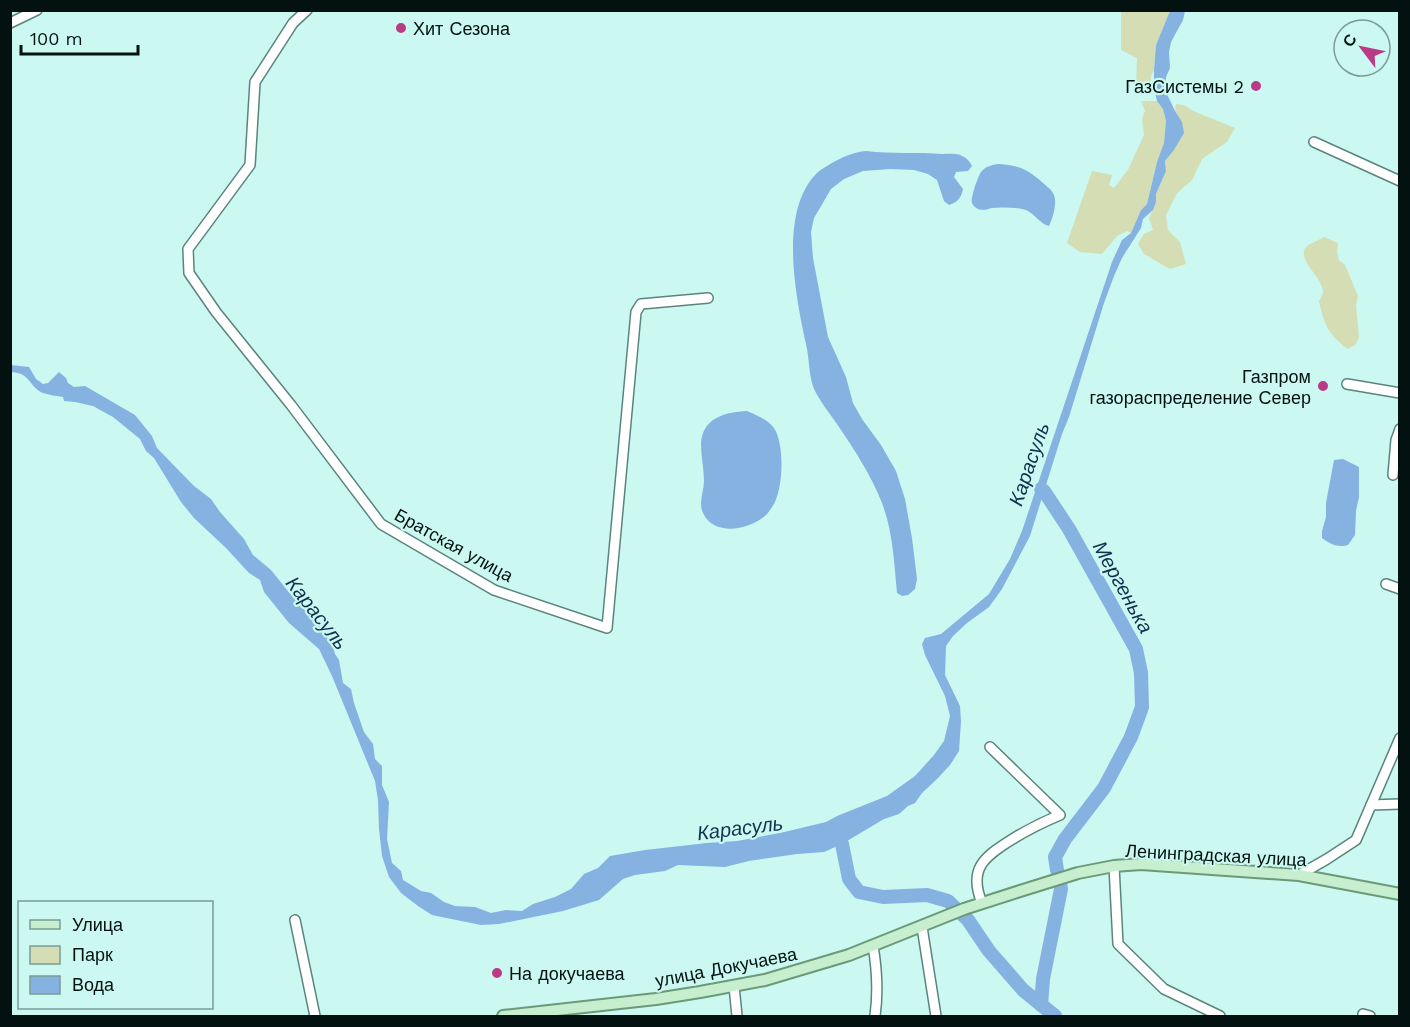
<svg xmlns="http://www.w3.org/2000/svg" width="1410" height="1027" viewBox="0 0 1410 1027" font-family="'Work Sans',sans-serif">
  <rect width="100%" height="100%" fill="#cbf8f0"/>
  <g fill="#d4ddb3">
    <path d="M 1121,11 L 1170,11 L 1156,45 L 1154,70 L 1151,76 L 1150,88 L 1136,86 L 1137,58 L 1121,50 Z"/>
    <path d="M 1141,101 L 1157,101 L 1163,109 L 1166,121 L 1164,143 L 1157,162 L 1147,204 L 1141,210 L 1131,233 L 1127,231 L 1117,236 L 1102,254 L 1080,252 L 1067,243 L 1092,171 L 1112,175 L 1109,185 L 1114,188 L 1128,170 L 1144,135 L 1142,119 L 1145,111 Z"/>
    <path d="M 1176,104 L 1184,105 L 1193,111 L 1235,128 L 1227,142 L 1202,159 L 1192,180 L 1177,193 L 1166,215 L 1168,230 L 1180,242 L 1186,264 L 1170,269 L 1144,254 L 1138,244 L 1144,234 L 1153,230 L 1149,218 L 1156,202 L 1156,194 L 1166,171 L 1165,161 C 1171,154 1175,147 1179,139 C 1186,128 1181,121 1175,111 Z"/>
    <path d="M 1324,237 L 1338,243 L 1337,252 L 1339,260 L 1345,265 L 1358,296 L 1356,305 L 1359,337 L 1356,344 L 1348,349 C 1329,335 1324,325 1319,301 C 1320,299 1322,295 1323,293 C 1324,277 1294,259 1307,246 C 1311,243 1319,240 1324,237 Z"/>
  </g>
  <g fill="#85b2e0">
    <path d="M 1170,11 L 1185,11 L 1183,20 L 1171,42 L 1169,52 L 1170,68 L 1166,77 L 1165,90 L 1175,111 L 1182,122 L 1184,133 L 1174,150 L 1165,161 L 1166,171 L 1156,194 L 1156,202 L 1153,210 L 1143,219 L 1141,228 L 1122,258 L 1114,276 L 1104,303 L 1069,417 L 1062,434 L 1030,536 L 1002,589 L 989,607 L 967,623 L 953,636 L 946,646 L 945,675 L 960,706 L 961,721 L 959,751 L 950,765 L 937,779 L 922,793 L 915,803 L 908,806 L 899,814 L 884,819 L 842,844 L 824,852 L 797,854 L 749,861 L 725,867 L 678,865 L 665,871 L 635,875 L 623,879 L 599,900 L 563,911 L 499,924 L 481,925 L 432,915 L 418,906 L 401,893 L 389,877 L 382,856 L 379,829 L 378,800 L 375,781 L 332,676 L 319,649 L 289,623 L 264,592 L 260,580 L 249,573 L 226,548 L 194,518 L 181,502 L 154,458 L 146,451 L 140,439 L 113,417 L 93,406 L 75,402 L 64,401 L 63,397 C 57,396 49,395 43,393 C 29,387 31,373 11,372 L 11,365 L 29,367 L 36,379 L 43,384 L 48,383 L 59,372 L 66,378 L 68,383 L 74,387 L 85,386 L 135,415 L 152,436 L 157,448 L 194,486 L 211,499 L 220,512 L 244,539 L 253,555 L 271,570 L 300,606 L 331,631 L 331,640 L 335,654 L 339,660 L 343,683 L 351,689 L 354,703 L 364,732 L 373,744 L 375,759 L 382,766 L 382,785 L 389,802 L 387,839 L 392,863 L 401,871 L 403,880 L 421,891 L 431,893 L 444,902 L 455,906 L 475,907 L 491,913 L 506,910 L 522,911 L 533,904 L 555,897 L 571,889 L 584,874 L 598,868 L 610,856 L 645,850 L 707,843 L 737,841 L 780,833 L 826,822 L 837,816 L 887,796 L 915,776 L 934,755 L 944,741 L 950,716 L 945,696 L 925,655 L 922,644 L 925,638 L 941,634 L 989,594 L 1010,559 L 1022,531 L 1112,262 L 1122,240 L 1131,233 L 1141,210 L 1147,204 L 1157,162 L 1164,143 L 1166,121 L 1163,109 L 1157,101 L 1154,88 L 1154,70 L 1156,45 Z"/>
    <path d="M 866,151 C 892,154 917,152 943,154 C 949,154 957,153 962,156 C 967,158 970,162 972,166 L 968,171 L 956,172 L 954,177 L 963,189 C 961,198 958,202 949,205 L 944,201 L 937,180 L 928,174 L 914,170 L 890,169 L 863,171 L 844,179 L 831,189 L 814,218 L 811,232 L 813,258 L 828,337 L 846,377 L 853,403 L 862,419 L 881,445 L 896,471 L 905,499 L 912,538 L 917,579 L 915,589 L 908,595 L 902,596 L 897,593 C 894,562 893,532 882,503 C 871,475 854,449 837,424 C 830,414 822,404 816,393 C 808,379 810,360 806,344 C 796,298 778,211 817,173 C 821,169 827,166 832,163 C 843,157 853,152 866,151 Z"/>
    <path d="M 998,164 C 1018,165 1027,169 1042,182 C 1045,185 1051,189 1053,193 C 1058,201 1053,218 1049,226 C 1040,224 1035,214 1026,210 C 1016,207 1002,207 992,208 C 987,209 984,211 978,209 C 976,208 973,206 972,203 C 970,199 978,176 981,172 C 986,166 992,165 998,164 Z"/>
    <path d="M 747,411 C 758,416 767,419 774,428 C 785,445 783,487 774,504 C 772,507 769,512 766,515 C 750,530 714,537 703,513 C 698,503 704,491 704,481 C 704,469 701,457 701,444 C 702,418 725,412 747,411 Z"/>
    <path d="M 1343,459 L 1359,467 L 1359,497 L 1356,511 L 1355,535 L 1348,545 C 1338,548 1330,544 1322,538 L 1322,531 L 1326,517 L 1326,503 L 1334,460 Z"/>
  </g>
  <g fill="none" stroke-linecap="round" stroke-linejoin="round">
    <g stroke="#85b2e0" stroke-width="14">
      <path d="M 1041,489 L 1044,491 L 1069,529 L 1136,649 L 1141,673 L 1142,707 L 1131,737 L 1104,788 L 1065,839 L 1055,857 L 1057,870"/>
      <path d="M 837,830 L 842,844 L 849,879 L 859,892 L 883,897 L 927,895 L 948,901 L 968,920 L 989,951 L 1023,990 L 1055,1016"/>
      <path d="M 1041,1005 L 1043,979 L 1061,889 L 1060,883"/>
    </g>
    <defs>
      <g id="minor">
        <path d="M 307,10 L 293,23 L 255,82 L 250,165 L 188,249 L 189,273 L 216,312 L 291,405 L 381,524 L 494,590 L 607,628 L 636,312 L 641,304 L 708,298"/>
        <path d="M 10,23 L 37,10"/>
        <path d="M 1314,142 L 1400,181"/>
        <path d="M 1347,384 L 1400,393"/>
        <path d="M 1393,475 L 1396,440 L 1400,429"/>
        <path d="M 1386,584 L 1400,589"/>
        <path d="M 1371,805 L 1400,804"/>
        <path d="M 1114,866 L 1118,944 L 1164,989 L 1220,1016"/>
        <path d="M 1299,875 L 1327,859 L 1356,840 L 1400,738"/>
        <path d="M 982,903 C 968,869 984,857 1011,840 C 1027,830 1043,822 1060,815 L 990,747"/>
        <path d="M 295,920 L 315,1016"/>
        <path d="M 922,927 L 936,1016"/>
        <path d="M 873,946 C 877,969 878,994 875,1016"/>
        <path d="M 734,986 L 737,1016"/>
        <path d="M 1363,1014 L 1370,1016"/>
      </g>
      <path id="major" d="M 503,1016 L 656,999 L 700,992 L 765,980 L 849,955 L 964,909 L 1020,891 L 1078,873 L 1114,866 L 1141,864 L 1299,875 L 1400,894"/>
    </defs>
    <use href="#minor" stroke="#5b847d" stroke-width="12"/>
    <use href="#major" stroke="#6a9a77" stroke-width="14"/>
    <use href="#minor" stroke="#fff" stroke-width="9"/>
    <use href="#major" stroke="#c7eecf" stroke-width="10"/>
  </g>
  <g fill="#ba3a85" stroke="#cbf8f0" stroke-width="2">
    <circle cx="401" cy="28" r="6"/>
    <circle cx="1256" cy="86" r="6"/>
    <circle cx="1323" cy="386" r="6"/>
    <circle cx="497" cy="973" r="6"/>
  </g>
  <g text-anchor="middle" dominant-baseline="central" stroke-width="4.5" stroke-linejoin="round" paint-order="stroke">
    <g font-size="18" fill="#031210" stroke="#cbf8f0" text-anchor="start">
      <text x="413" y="28">Хит Сезона</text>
      <text x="1244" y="86" text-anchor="end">ГазСистемы 2</text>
      <text x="1311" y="376" text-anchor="end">Газпром<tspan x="1311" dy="21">газораспределение Север</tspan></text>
      <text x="509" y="973">На докучаева</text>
    </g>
    <g font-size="18" fill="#031210" stroke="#cbf8f0">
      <text transform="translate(454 545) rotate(29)">Братская улица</text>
      <text transform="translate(1216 855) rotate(3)">Ленинградская улица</text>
      <text transform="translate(726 967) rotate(-11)">улица Докучаева</text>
    </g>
    <g font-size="20" font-style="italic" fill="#10314f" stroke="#cbf8f0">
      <text transform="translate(1029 464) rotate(-71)">Карасуль</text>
      <text transform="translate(1123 587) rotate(61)">Мергенька</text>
      <text transform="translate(317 613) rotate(52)">Карасуль</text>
      <text transform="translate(740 828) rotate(-7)">Карасуль</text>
    </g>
  </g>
  <rect width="1410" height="1027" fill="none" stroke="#031210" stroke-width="24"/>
  <rect x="18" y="901" width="195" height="108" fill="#cbf8f0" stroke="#7b9c96" stroke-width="1.5"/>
  <rect x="30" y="920" width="30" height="9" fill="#c7eecf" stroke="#7b9c96" stroke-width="1.5"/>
  <text x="72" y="931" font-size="18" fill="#031210">Улица</text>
  <rect x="30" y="946" width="30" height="18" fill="#d4ddb3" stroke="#7b9c96" stroke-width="1.5"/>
  <text x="72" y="961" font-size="18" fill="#031210">Парк</text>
  <rect x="30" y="976" width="30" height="18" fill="#85b2e0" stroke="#7b9c96" stroke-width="1.5"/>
  <text x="72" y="991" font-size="18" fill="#031210">Вода</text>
  <g transform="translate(1362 48) rotate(302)"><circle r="28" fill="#cbf8f0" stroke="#7b9c96" stroke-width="1.5"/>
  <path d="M0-4.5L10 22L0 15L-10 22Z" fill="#ba3a85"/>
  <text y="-9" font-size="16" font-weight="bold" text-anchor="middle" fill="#031210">С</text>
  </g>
  <path d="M21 45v9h117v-9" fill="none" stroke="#031210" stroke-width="3"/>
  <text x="30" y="45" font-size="18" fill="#031210" stroke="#cbf8f0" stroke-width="4.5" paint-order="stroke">100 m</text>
</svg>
